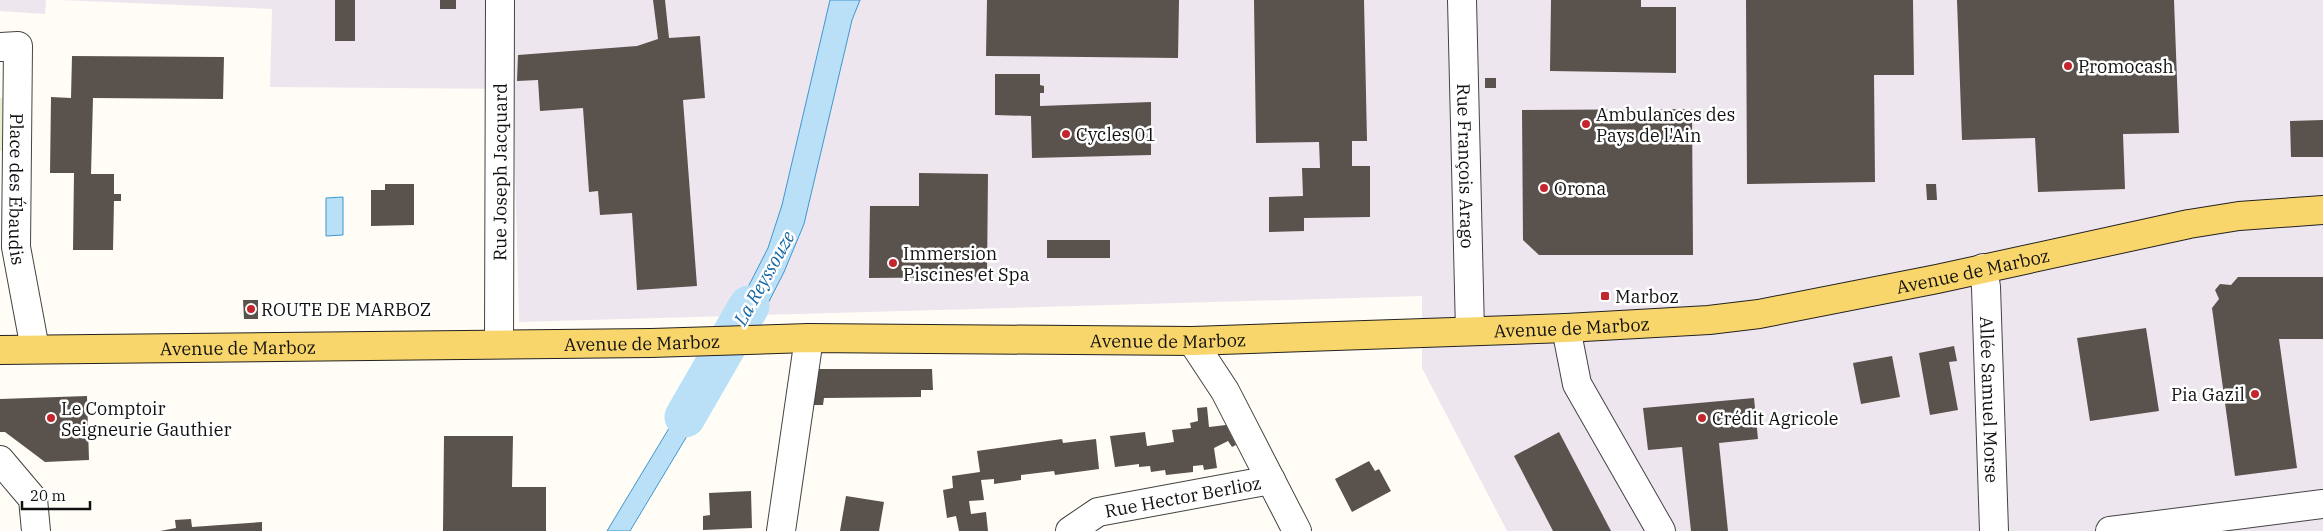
<svg xmlns="http://www.w3.org/2000/svg" width="2323" height="531" viewBox="0 0 2323 531" font-family="'IBM Plex Serif',serif">
  <rect width="100%" height="100%" fill="#fffdf5"/>
  <g fill="#eee6ef">
    <path d="M 0,0 L 46,0 L 45,14 L 0,11 Z"/>
    <path d="M 59,0 L 2323,0 L 2323,531 L 1507,531 L 1422,368 L 1422,296 L 519,322 L 513,89 L 270,87 L 272,9 Z"/>
  </g>
  <path fill="#e6f2cf" d="M 0,98 L 3,98 L 2,151 L 0,151 Z"/>
  <g fill="#b9e0f7" stroke="#3f96cf">
    <path d="M 830,0 L 860,0 L 852,20 L 804,224 L 784,272 L 754,331 L 724,334 L 768,248 L 782,205 Z"/>
    <path d="M 343,197 L 343,235 L 326,236 L 326,198 Z"/>
    <path d="M 729,366 L 630,531 L 607,531 L 706,367 Z"/>
  </g>
  <g fill="none" stroke-linecap="round" stroke-linejoin="round">
    <path stroke="#b9e0f7" stroke-width="41" d="M 685,417 L 749,306"/>
  </g>
  <g fill="#5a524d">
    <rect x="335" y="0" width="20" height="41"/>
    <rect x="440" y="0" width="16" height="9"/>
    <path d="M 653,0 L 665,0 L 669,38 L 700,36 L 705,98 L 683,100 L 697,286 L 637,290 L 632,213 L 600,215 L 598,191 L 589,192 L 583,108 L 540,111 L 538,80 L 517,81 L 518,55 L 637,46 L 658,39 Z"/>
    <path d="M 987,0 L 1179,0 L 1178,58 L 986,56 Z"/>
    <path d="M 1254,0 L 1364,0 L 1367,141 L 1352,141 L 1352,166 L 1370,166 L 1370,217 L 1304,218 L 1304,231 L 1269,232 L 1269,197 L 1303,196 L 1302,168 L 1320,168 L 1319,142 L 1256,143 Z"/>
    <path d="M 1551,0 L 1641,0 L 1641,7 L 1676,7 L 1676,73 L 1550,71 Z"/>
    <path d="M 1746,0 L 1913,0 L 1914,75 L 1874,75 L 1875,182 L 1747,184 Z"/>
    <path d="M 1957,0 L 2174,0 L 2179,133 L 2123,134 L 2125,189 L 2038,192 L 2035,138 L 1962,140 Z"/>
    <path d="M 72,56 L 224,57 L 223,99 L 93,98 L 91,174 L 114,174 L 114,194 L 121,194 L 121,201 L 114,201 L 113,250 L 73,250 L 74,173 L 50,173 L 51,97 L 71,98 Z"/>
    <path d="M 995,74 L 1040,74 L 1040,85 L 1044,86 L 1044,93 L 1040,93 L 1040,106 L 1151,102 L 1151,155 L 1032,158 L 1031,116 L 995,115 Z"/>
    <rect x="1485" y="78" width="11" height="10"/>
    <path d="M 1692,109 L 1693,255 L 1539,255 L 1523,240 L 1522,110 Z"/>
    <path d="M 2323,120 L 2323,157 L 2291,157 L 2290,121 Z"/>
    <path d="M 919,173 L 988,174 L 987,277 L 869,278 L 870,206 L 919,206 Z"/>
    <path d="M 385,184 L 414,184 L 414,225 L 371,226 L 371,190 L 385,190 Z"/>
    <path d="M 1926,184 L 1936,184 L 1937,200 L 1927,200 Z"/>
    <rect x="1047" y="240" width="63" height="18"/>
    <path d="M 2238,277 L 2323,277 L 2323,339 L 2279,339 L 2297,468 L 2235,476 L 2212,308 L 2219,299 L 2215,290 L 2220,284 L 2231,285 Z"/>
    <path d="M 243,300 L 258,300 L 258,319 L 244,319 Z"/>
    <path d="M 2146,328 L 2159,411 L 2090,421 L 2077,338 Z"/>
    <path d="M 1954,346 L 1957,361 L 1949,362 L 1958,410 L 1930,415 L 1919,353 Z"/>
    <path d="M 1892,356 L 1900,397 L 1861,404 L 1853,363 Z"/>
    <path d="M 818,369 L 932,369 L 933,390 L 921,390 L 921,397 L 824,398 L 823,405 L 813,405 Z"/>
    <path d="M 87,396 L 89,460 L 45,462 L 5,432 L 0,432 L 0,399 Z"/>
    <path d="M 1754,398 L 1758,439 L 1719,443 L 1728,531 L 1691,531 L 1682,447 L 1648,450 L 1643,408 Z"/>
    <path d="M 1207,407 L 1209,427 L 1226,425 L 1236,445 L 1232,447 L 1228,441 L 1214,448 L 1217,468 L 1204,470 L 1203,465 L 1193,466 L 1193,472 L 1166,475 L 1165,470 L 1151,472 L 1150,466 L 1139,467 L 1139,464 L 1115,467 L 1110,436 L 1145,432 L 1147,446 L 1174,442 L 1172,430 L 1191,428 L 1190,423 L 1198,421 L 1197,408 Z"/>
    <path d="M 1559,432 L 1611,531 L 1553,531 L 1514,456 Z"/>
    <path d="M 444,436 L 513,436 L 512,487 L 546,487 L 546,531 L 443,531 Z"/>
    <path d="M 1062,439 L 1063,443 L 1096,439 L 1099,469 L 1055,475 L 1054,471 L 1021,475 L 1021,480 L 994,484 L 994,479 L 981,480 L 984,500 L 969,501 L 971,514 L 986,512 L 988,531 L 959,531 L 956,516 L 947,518 L 943,490 L 953,488 L 952,476 L 980,472 L 977,451 Z"/>
    <path d="M 1369,461 L 1375,471 L 1379,469 L 1391,491 L 1352,512 L 1335,479 Z"/>
    <path d="M 751,491 L 752,528 L 703,530 L 703,516 L 710,515 L 709,493 Z"/>
    <path d="M 846,496 L 884,502 L 879,531 L 840,531 Z"/>
    <path d="M 191,519 L 192,527 L 262,522 L 262,531 L 160,531 L 176,528 L 175,520 Z"/>
  </g>
  <g fill="none" stroke-linecap="round" stroke-linejoin="round">
    <defs>
      <g id="minor">
        <path id="s1" d="M 1462,0 L 1470,331"/>
        <path id="s2" d="M 0,47 L 18,46 L 16,247 L 35,349"/>
        <path id="s3" d="M 1983,268 L 1986,287 L 1994,531"/>
        <path d="M 1566,328 L 1577,384 L 1661,531"/>
        <path d="M 1192,341 L 1225,391 L 1297,531"/>
        <path id="s4" d="M 499,344 L 500,0"/>
        <path d="M 0,460 L 33,499 L 36,531"/>
        <path d="M 781,531 L 809,338"/>
        <path id="s5" d="M 1070,531 L 1098,512 L 1271,480"/>
        <path d="M 2110,531 L 2323,504"/>
      </g>
      <g id="major">
        <path id="s6" d="M 0,350 L 651,343 L 809,338 L 1192,341 L 1566,328 L 1709,320 L 1759,314 L 1937,279 L 2189,224 L 2239,216 L 2323,210"/>
      </g>
    </defs>
    <use href="#minor" stroke="#444" stroke-width="30"/>
    <use href="#major" stroke="#222" stroke-width="30"/>
    <use href="#minor" stroke="#fff" stroke-width="28"/>
    <use href="#major" stroke="#f9d66b" stroke-width="28"/>
  </g>
  <g fill="#c4262e" stroke="#fff" stroke-width="2">
    <circle cx="2068" cy="66" r="5"/>
    <circle cx="1586" cy="124" r="5"/>
    <circle cx="1066" cy="134" r="5"/>
    <circle cx="1544" cy="188" r="5"/>
    <circle cx="893" cy="263" r="5"/>
    <rect x="1600" y="291" width="10" height="10" rx="2.5"/>
    <circle cx="251" cy="309" r="5"/>
    <circle cx="2255" cy="394" r="5"/>
    <circle cx="51" cy="418" r="5"/>
    <circle cx="1702" cy="418" r="5"/>
  </g>
  <g text-anchor="middle" dominant-baseline="central" stroke-width="5" stroke-linejoin="round" paint-order="stroke">
    <g font-size="18" fill="#111" stroke="#fff" text-anchor="start">
      <text x="2078" y="66">Promocash</text>
      <text x="1596" y="114">Ambulances des<tspan x="1596" dy="21">Pays de l'Ain</tspan></text>
      <text x="1076" y="134">Cycles 01</text>
      <text x="1554" y="188">Orona</text>
      <text x="903" y="253">Immersion<tspan x="903" dy="21">Piscines et Spa</tspan></text>
      <text x="1615" y="296">Marboz</text>
      <text x="261" y="309">ROUTE DE MARBOZ</text>
      <text x="2245" y="394" text-anchor="end">Pia Gazil</text>
      <text x="61" y="408">Le Comptoir<tspan x="61" dy="21">Seigneurie Gauthier</tspan></text>
      <text x="1712" y="418">Crédit Agricole</text>
    </g>
    <g font-size="18" fill="#111" stroke="#fff">
      <text stroke="none"><textPath href="#s1" startOffset="166">Rue François Arago</textPath></text>
      <text stroke="none"><textPath href="#s4" startOffset="172">Rue Joseph Jacquard</textPath></text>
      <text stroke="none"><textPath href="#s2" startOffset="161">Place des Ébaudis</textPath></text>
      <text stroke="none"><textPath href="#s6" startOffset="1978">Avenue de Marboz</textPath></text>
      <text stroke="none"><textPath href="#s6" startOffset="1572">Avenue de Marboz</textPath></text>
      <text stroke="none"><textPath href="#s6" startOffset="1168">Avenue de Marboz</textPath></text>
      <text stroke="none"><textPath href="#s6" startOffset="642">Avenue de Marboz</textPath></text>
      <text stroke="none"><textPath href="#s6" startOffset="238">Avenue de Marboz</textPath></text>
      <text stroke="none"><textPath href="#s3" startOffset="132">Allée Samuel Morse</textPath></text>
      <text stroke="none"><textPath href="#s5" startOffset="120">Rue Hector Berlioz</textPath></text>
    </g>
    <g font-size="19" font-style="italic" fill="#1768a6" stroke="#fff">
      <text transform="translate(764 278) rotate(-61)">La Reyssouze</text>
    </g>
  </g>
  <path d="M22 501v8h68v-8" fill="none" stroke="#111111" stroke-width="2.5"/>
  <text x="30" y="501" font-size="15" fill="#111111" stroke="#ffffff" stroke-width="4" paint-order="stroke">20 m</text>
</svg>
